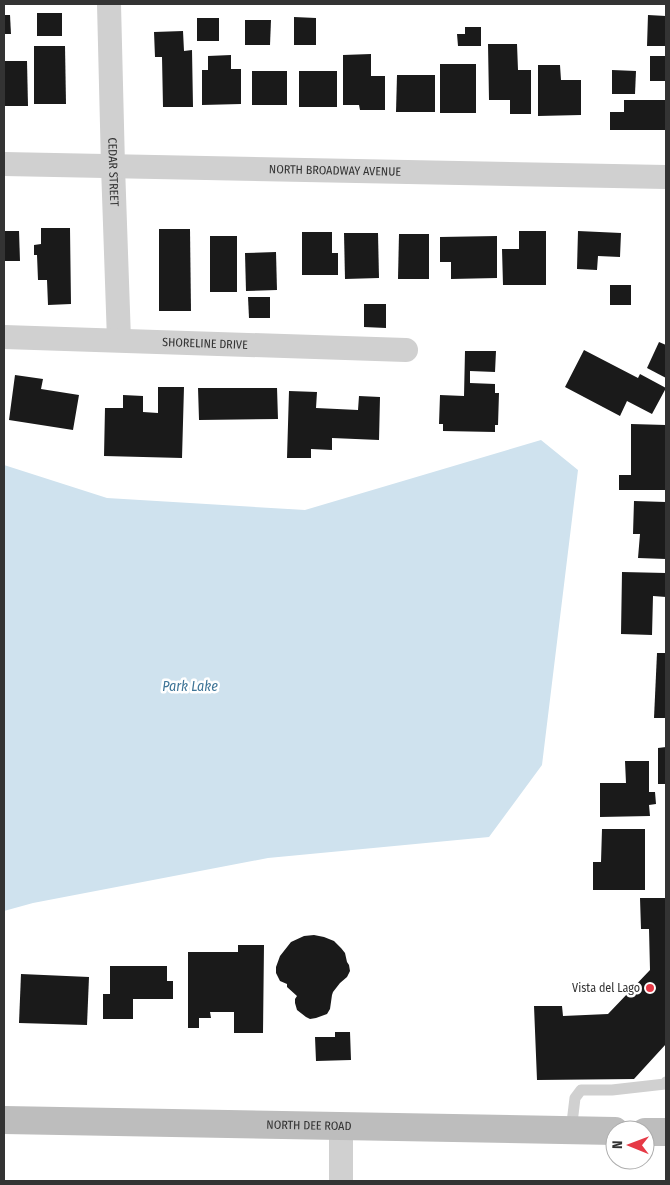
<svg xmlns="http://www.w3.org/2000/svg" width="670" height="1185" viewBox="0 0 670 1185" font-family="'Fira Sans Condensed',sans-serif">
  <rect width="100%" height="100%" fill="#fff"/>
  <path fill="#cfe2ee" d="M 541,440 L 578,470 L 542,765 L 489,837 L 268,858 L 33,903 L 4,911 L 4,465 L 107,498 L 305,510 Z"/>
  <g fill="#1a1a1a">
    <rect x="37" y="13" width="25" height="23"/>
    <path d="M 4,15 L 10,15 L 11,34 L 4,34 Z"/>
    <path d="M 648,15 L 666,16 L 666,46 L 647,46 Z"/>
    <path d="M 294,17 L 316,18 L 316,45 L 294,45 Z"/>
    <rect x="197" y="18" width="22" height="23"/>
    <path d="M 245,20 L 271,20 L 270,45 L 245,45 Z"/>
    <path d="M 465,27 L 481,27 L 481,46 L 458,46 L 457,34 L 465,34 Z"/>
    <path d="M 183,31 L 184,51 L 192,50 L 193,107 L 163,107 L 162,57 L 155,57 L 154,32 Z"/>
    <path d="M 488,44 L 517,44 L 518,70 L 531,70 L 531,114 L 510,114 L 510,100 L 489,100 Z"/>
    <path d="M 34,46 L 65,46 L 66,104 L 34,104 Z"/>
    <path d="M 371,54 L 371,76 L 385,76 L 385,110 L 360,110 L 359,105 L 343,105 L 343,55 Z"/>
    <path d="M 231,55 L 231,69 L 241,69 L 241,104 L 202,105 L 202,70 L 208,70 L 208,56 Z"/>
    <rect x="650" y="56" width="16" height="25"/>
    <path d="M 4,61 L 27,61 L 28,106 L 4,106 Z"/>
    <rect x="440" y="64" width="36" height="49"/>
    <path d="M 538,65 L 560,65 L 561,80 L 581,80 L 581,115 L 538,116 Z"/>
    <path d="M 612,70 L 636,71 L 635,94 L 612,94 Z"/>
    <rect x="252" y="71" width="35" height="34"/>
    <rect x="299" y="71" width="38" height="36"/>
    <path d="M 397,75 L 435,75 L 435,112 L 396,112 Z"/>
    <path d="M 624,100 L 666,100 L 666,130 L 610,130 L 610,112 L 624,112 Z"/>
    <path d="M 41,228 L 70,228 L 71,304 L 48,305 L 47,280 L 38,280 L 37,255 L 34,255 L 34,245 L 41,244 Z"/>
    <path d="M 159,229 L 190,229 L 191,311 L 159,311 Z"/>
    <path d="M 4,231 L 19,231 L 20,261 L 4,261 Z"/>
    <path d="M 519,231 L 546,231 L 546,285 L 503,285 L 502,249 L 519,249 Z"/>
    <path d="M 578,231 L 621,233 L 620,257 L 598,256 L 597,270 L 577,269 Z"/>
    <path d="M 302,232 L 332,232 L 332,253 L 338,253 L 338,275 L 302,275 Z"/>
    <path d="M 344,233 L 378,233 L 379,278 L 345,279 Z"/>
    <path d="M 399,234 L 429,234 L 429,279 L 398,279 Z"/>
    <rect x="210" y="236" width="27" height="56"/>
    <path d="M 497,236 L 497,278 L 451,279 L 451,262 L 440,262 L 440,237 Z"/>
    <path d="M 276,252 L 277,290 L 246,291 L 245,253 Z"/>
    <rect x="610" y="285" width="21" height="20"/>
    <path d="M 248,297 L 270,297 L 270,318 L 249,318 Z"/>
    <path d="M 364,304 L 386,304 L 386,328 L 364,327 Z"/>
    <path d="M 659,342 L 666,345 L 666,378 L 647,368 Z"/>
    <path d="M 584,350 L 638,378 L 640,374 L 666,388 L 652,414 L 627,401 L 620,416 L 565,387 Z"/>
    <path d="M 465,351 L 496,351 L 495,372 L 470,371 L 470,383 L 495,384 L 495,393 L 499,393 L 498,425 L 495,425 L 495,432 L 443,431 L 443,424 L 439,424 L 440,395 L 464,396 Z"/>
    <path d="M 15,375 L 43,379 L 41,389 L 79,395 L 73,430 L 9,420 Z"/>
    <path d="M 158,387 L 184,387 L 182,458 L 104,456 L 105,408 L 123,408 L 123,395 L 143,396 L 143,412 L 158,413 Z"/>
    <path d="M 198,388 L 277,388 L 278,419 L 199,420 Z"/>
    <path d="M 289,391 L 317,392 L 316,408 L 358,410 L 359,396 L 380,397 L 379,440 L 332,438 L 332,450 L 311,449 L 311,458 L 287,458 Z"/>
    <path d="M 631,424 L 666,425 L 666,490 L 619,490 L 619,475 L 631,475 Z"/>
    <path d="M 634,501 L 666,502 L 666,559 L 638,558 L 640,534 L 633,534 Z"/>
    <path d="M 622,572 L 666,573 L 666,597 L 653,596 L 652,635 L 621,634 Z"/>
    <path d="M 657,653 L 666,653 L 666,718 L 654,718 Z"/>
    <path d="M 666,747 L 666,784 L 658,784 L 658,748 Z"/>
    <path d="M 625,761 L 649,761 L 649,792 L 655,792 L 656,804 L 649,805 L 650,816 L 600,817 L 600,783 L 626,783 Z"/>
    <path d="M 602,829 L 645,829 L 645,890 L 593,890 L 593,862 L 601,862 Z"/>
    <path d="M 640,898 L 666,898 L 666,1044 L 634,1079 L 537,1080 L 534,1006 L 562,1006 L 563,1016 L 608,1014 L 650,970 L 649,929 L 641,929 Z"/>
    <path d="M 314,935 L 324,937 L 334,941 L 341,948 L 345,953 L 347,962 L 349,965 L 350,971 L 347,977 L 340,983 L 333,992 L 332,995 L 330,1009 L 327,1014 L 316,1018 L 310,1019 L 306,1017 L 297,1010 L 295,1003 L 295,999 L 297,996 L 287,987 L 287,984 L 280,981 L 276,973 L 276,967 L 280,956 L 291,942 L 304,936 Z"/>
    <path d="M 238,945 L 264,945 L 263,1033 L 234,1033 L 234,1012 L 210,1012 L 211,1018 L 199,1018 L 199,1028 L 188,1028 L 188,952 L 238,952 Z"/>
    <path d="M 110,966 L 167,966 L 167,981 L 173,981 L 173,999 L 133,999 L 133,1019 L 103,1019 L 103,994 L 110,994 Z"/>
    <path d="M 21,974 L 89,977 L 87,1025 L 19,1023 Z"/>
    <path d="M 335,1032 L 350,1032 L 351,1060 L 316,1061 L 315,1037 L 335,1037 Z"/>
  </g>
  <g fill="none" stroke-linecap="round" stroke-linejoin="round">
    <path stroke="#d0d0d0" stroke-width="11" d="M 571,1131 L 575,1098 L 581,1090 L 612,1090 L 665,1084 L 666,1082"/>
    <g stroke="#d0d0d0" stroke-width="24">
      <path id="s1" d="M 109,4 L 113,166 L 119,340"/>
      <path id="s2" d="M 4,164 L 666,177"/>
      <path id="s3" d="M 4,337 L 406,350"/>
      <path d="M 341,1126 L 341,1181"/>
    </g>
    <g stroke="#bdbdbd" stroke-width="28">
      <path id="s4" d="M 4,1120 L 615,1131"/>
      <path d="M 645,1132 L 666,1132"/>
    </g>
  </g>
  <circle fill="#e63946" stroke="#fff" stroke-width="2" cx="650" cy="988" r="5"/>
  <g text-anchor="middle" dominant-baseline="central" stroke-width="5" stroke-linejoin="round" paint-order="stroke">
    <g font-size="12" fill="#333" stroke="#fff">
      <text stroke="none"><textPath href="#s2" startOffset="331">NORTH BROADWAY AVENUE</textPath></text>
      <text stroke="none"><textPath href="#s1" startOffset="168">CEDAR STREET</textPath></text>
      <text stroke="none"><textPath href="#s3" startOffset="201">SHORELINE DRIVE</textPath></text>
      <text stroke="none"><textPath href="#s4" startOffset="305">NORTH DEE ROAD</textPath></text>
    </g>
    <g font-size="12" fill="#333" stroke="#fff" text-anchor="end">
      <text x="640" y="988">Vista del Lago</text>
    </g>
    <g font-size="14" font-style="italic" fill="#3f7597" stroke="#fff">
      <text x="190" y="686">Park Lake</text>
    </g>
  </g>
  <rect width="670" height="1185" fill="none" stroke="#333333" stroke-width="10"/>
  <g transform="translate(630 1145) rotate(271)"><circle r="24" fill="#ffffff" stroke="#adadad"/>
  <path d="M0-4L9 19L0 12L-9 19Z" fill="#e63946"/>
  <text y="-8" font-size="14" font-weight="bold" text-anchor="middle" fill="#333333">N</text>
  </g>
</svg>
